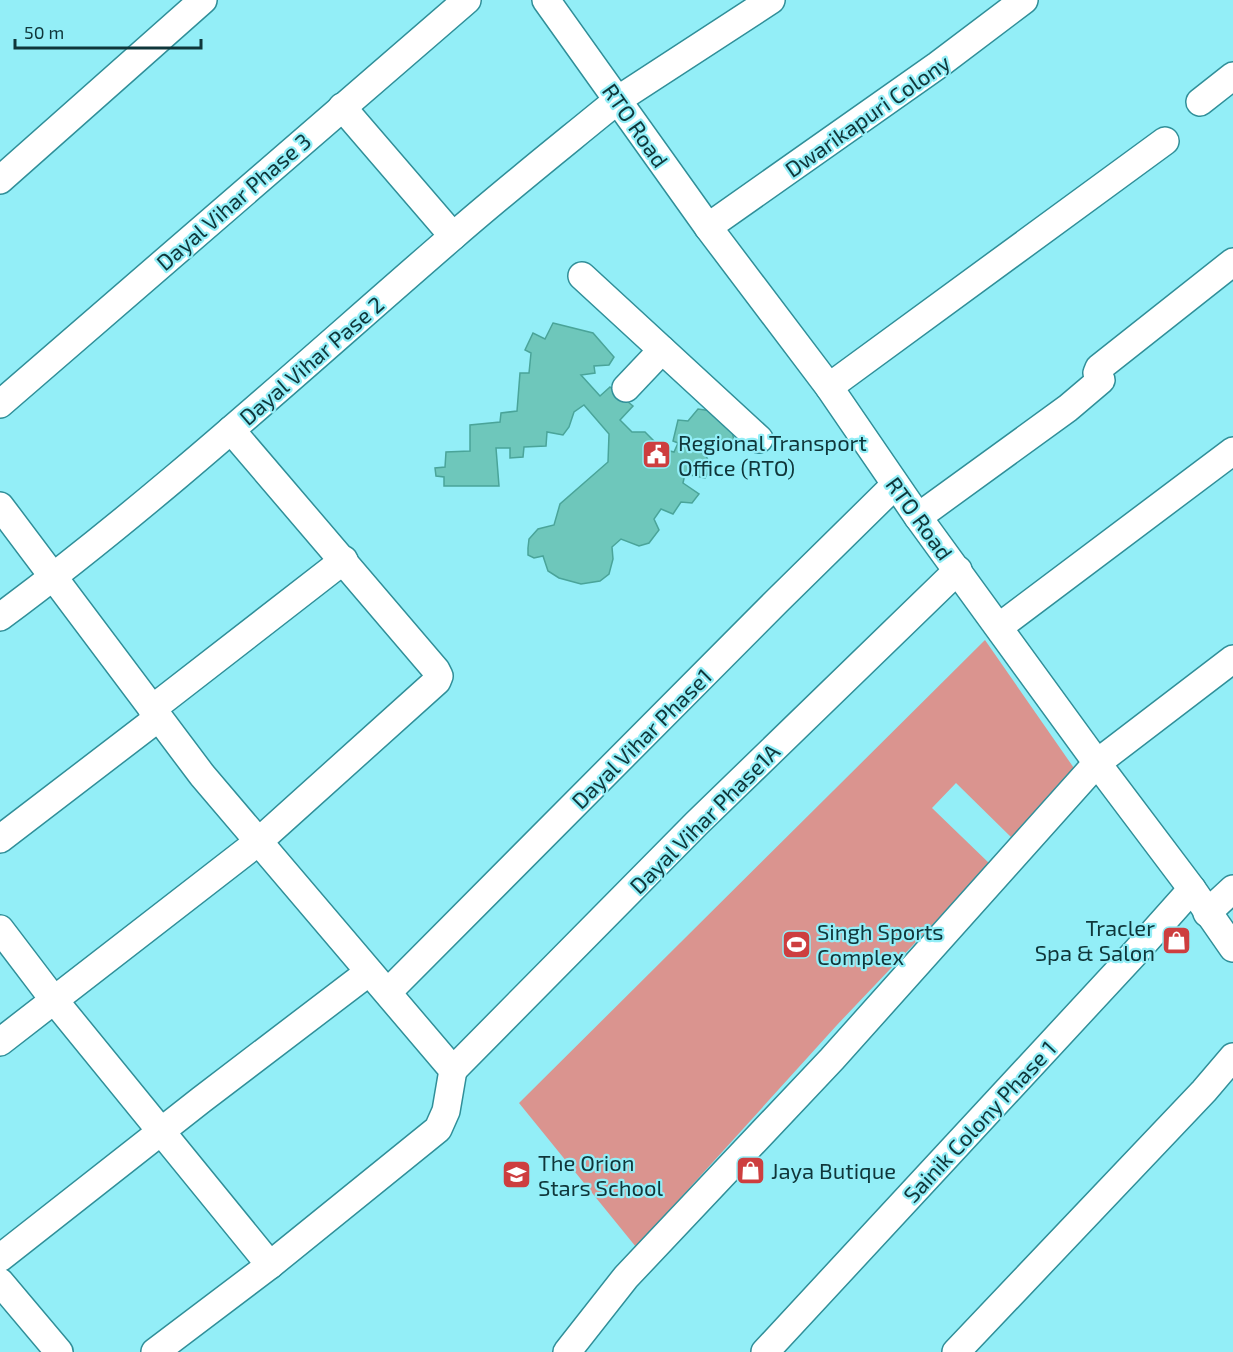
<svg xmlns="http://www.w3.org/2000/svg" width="1233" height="1352" viewBox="0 0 1233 1352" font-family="'Exo 2',sans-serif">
  <rect width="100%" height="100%" fill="#93eef7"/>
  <path fill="#da948f" d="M 985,640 L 1076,771 L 1014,840 L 956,783 L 932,808 L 990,864 L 837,1025 L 636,1247 L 519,1103 Z"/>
  <path fill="#6ec7bb" stroke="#4aa499" stroke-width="1.5" d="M 553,323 L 593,333 L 614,357 L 609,365 L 594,366 L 595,373 L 581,375 L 600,396 L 610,387 L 633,406 L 620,420 L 632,432 L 645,432 L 662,449 L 674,452 L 678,443 L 673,441 L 678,420 L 688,421 L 698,409 L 712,411 L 729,419 L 734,440 L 709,440 L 704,450 L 711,468 L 705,478 L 685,474 L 683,483 L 699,494 L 692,503 L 681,502 L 673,514 L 661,509 L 654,519 L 659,530 L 649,543 L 639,546 L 621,539 L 612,547 L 613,559 L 609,574 L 600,581 L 581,584 L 559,578 L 548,571 L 543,556 L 534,558 L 528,555 L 528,548 L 529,539 L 538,529 L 554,525 L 560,504 L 608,462 L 609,434 L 584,405 L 574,412 L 569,427 L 563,435 L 547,432 L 546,446 L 524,447 L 523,457 L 510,458 L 510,448 L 496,448 L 499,486 L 444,486 L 444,477 L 436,476 L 435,468 L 445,467 L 446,452 L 470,451 L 470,425 L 500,422 L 501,413 L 517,411 L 520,373 L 529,373 L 531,353 L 525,350 L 533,333 L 545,339 Z"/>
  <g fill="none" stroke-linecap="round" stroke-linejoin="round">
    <defs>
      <g id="minor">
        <path d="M 546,0 L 708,227 L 829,387 L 918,517 L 1097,763 L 1192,889 L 1233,948"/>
        <path d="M 1200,102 L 1233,76"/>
        <path d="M 342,107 L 453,236"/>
        <path d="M 0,180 L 203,0"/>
        <path d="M 708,227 L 938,65 L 1024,0"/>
        <path d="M 582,276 L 759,439"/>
        <path d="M 829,387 L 1165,141"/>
        <path d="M 626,388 L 662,350"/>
        <path d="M 0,404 L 467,0"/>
        <path d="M 0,506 L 202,775 L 453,1070 L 446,1111 L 438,1129 L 270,1265 L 155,1352"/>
        <path d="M 918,517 L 1068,408 L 1101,380 L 1097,373 L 1099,368 L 1233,262"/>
        <path d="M 0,617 C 158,500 303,366 451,238 C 499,196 549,156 598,116 L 619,99 L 771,0"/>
        <path d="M 999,627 L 1233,451"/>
        <path d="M 152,709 L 344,560"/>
        <path d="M 0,839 L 158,718"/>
        <path d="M 1207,913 L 1233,889"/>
        <path d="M 0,929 L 54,1000 L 270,1265"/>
        <path d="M 388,992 L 777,601 L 895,485"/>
        <path d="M 0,1042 L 258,842 L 437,681 L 439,676 L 436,670 L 231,430"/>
        <path d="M 453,1070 L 697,823 L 958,570"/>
        <path d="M 0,1258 L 201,1100 L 369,972"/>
        <path d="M 0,1282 L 59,1352"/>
        <path d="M 567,1352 L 626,1277 L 832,1059 L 1097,763 L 1233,659"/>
        <path d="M 765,1352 L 1135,953 L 1192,889"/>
        <path d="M 956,1352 L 1204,1091 L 1233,1057"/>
      </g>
    </defs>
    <use href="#minor" stroke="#308f99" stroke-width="30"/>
    <use href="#minor" stroke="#fff" stroke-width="27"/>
  </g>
  <defs>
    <symbol id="civic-square" viewBox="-11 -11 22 22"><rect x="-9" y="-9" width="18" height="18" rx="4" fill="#cd3e3f" stroke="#93eef7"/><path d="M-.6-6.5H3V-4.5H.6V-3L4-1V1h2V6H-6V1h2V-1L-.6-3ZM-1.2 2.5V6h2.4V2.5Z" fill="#fff"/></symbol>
    <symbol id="shop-square" viewBox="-11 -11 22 22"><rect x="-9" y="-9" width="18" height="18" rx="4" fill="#cd3e3f" stroke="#93eef7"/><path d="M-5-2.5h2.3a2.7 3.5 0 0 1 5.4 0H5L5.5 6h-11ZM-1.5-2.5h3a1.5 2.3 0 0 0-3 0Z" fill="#fff"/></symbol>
    <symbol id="stadium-square" viewBox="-11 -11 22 22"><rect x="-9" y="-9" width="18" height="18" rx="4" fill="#cd3e3f" stroke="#93eef7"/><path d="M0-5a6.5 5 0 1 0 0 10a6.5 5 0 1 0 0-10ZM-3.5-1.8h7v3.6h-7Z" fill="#fff"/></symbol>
    <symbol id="school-square" viewBox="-11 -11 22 22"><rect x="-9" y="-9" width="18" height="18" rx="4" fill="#cd3e3f" stroke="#93eef7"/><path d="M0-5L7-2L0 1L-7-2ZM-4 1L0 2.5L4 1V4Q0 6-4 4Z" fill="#fff"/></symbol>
  </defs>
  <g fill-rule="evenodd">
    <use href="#civic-square" x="640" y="438" width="33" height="33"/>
    <use href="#shop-square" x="1160" y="924" width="33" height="33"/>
    <use href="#stadium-square" x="780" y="928" width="33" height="33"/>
    <use href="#shop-square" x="734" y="1154" width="33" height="33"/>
    <use href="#school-square" x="500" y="1158" width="33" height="33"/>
  </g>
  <g text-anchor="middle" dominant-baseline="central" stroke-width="4.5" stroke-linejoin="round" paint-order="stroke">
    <g font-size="22" fill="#0f363a" stroke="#93eef7">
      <text transform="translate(867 115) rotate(-35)">Dwarikapuri Colony</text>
      <text transform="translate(636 125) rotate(55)">RTO Road</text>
      <text transform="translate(233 201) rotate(-41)">Dayal Vihar Phase 3</text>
      <text transform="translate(311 360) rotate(-41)">Dayal Vihar Pase 2</text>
      <text transform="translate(920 518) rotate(54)">RTO Road</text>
      <text transform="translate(641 738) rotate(-45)">Dayal Vihar Phase1</text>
      <text transform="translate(704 818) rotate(-45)">Dayal Vihar Phase1A</text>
      <text transform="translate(979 1121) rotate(-47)">Sainik Colony Phase 1</text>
    </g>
    <g font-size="22" fill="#0f363a" stroke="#93eef7" text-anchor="start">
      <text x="678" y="442">Regional Transport<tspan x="678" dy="25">Office (RTO)</tspan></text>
      <text x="1155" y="927" text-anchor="end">Tracler<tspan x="1155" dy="25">Spa &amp; Salon</tspan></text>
      <text x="817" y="931">Singh Sports<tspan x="817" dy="25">Complex</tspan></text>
      <text x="538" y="1162">The Orion<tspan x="538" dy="25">Stars School</tspan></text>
      <text x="771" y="1170">Jaya Butique</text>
    </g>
  </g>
  <path d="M15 39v9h186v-9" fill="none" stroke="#0f363a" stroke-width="3"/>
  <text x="24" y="39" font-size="18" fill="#0f363a" stroke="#93eef7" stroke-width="4.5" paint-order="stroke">50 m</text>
</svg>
